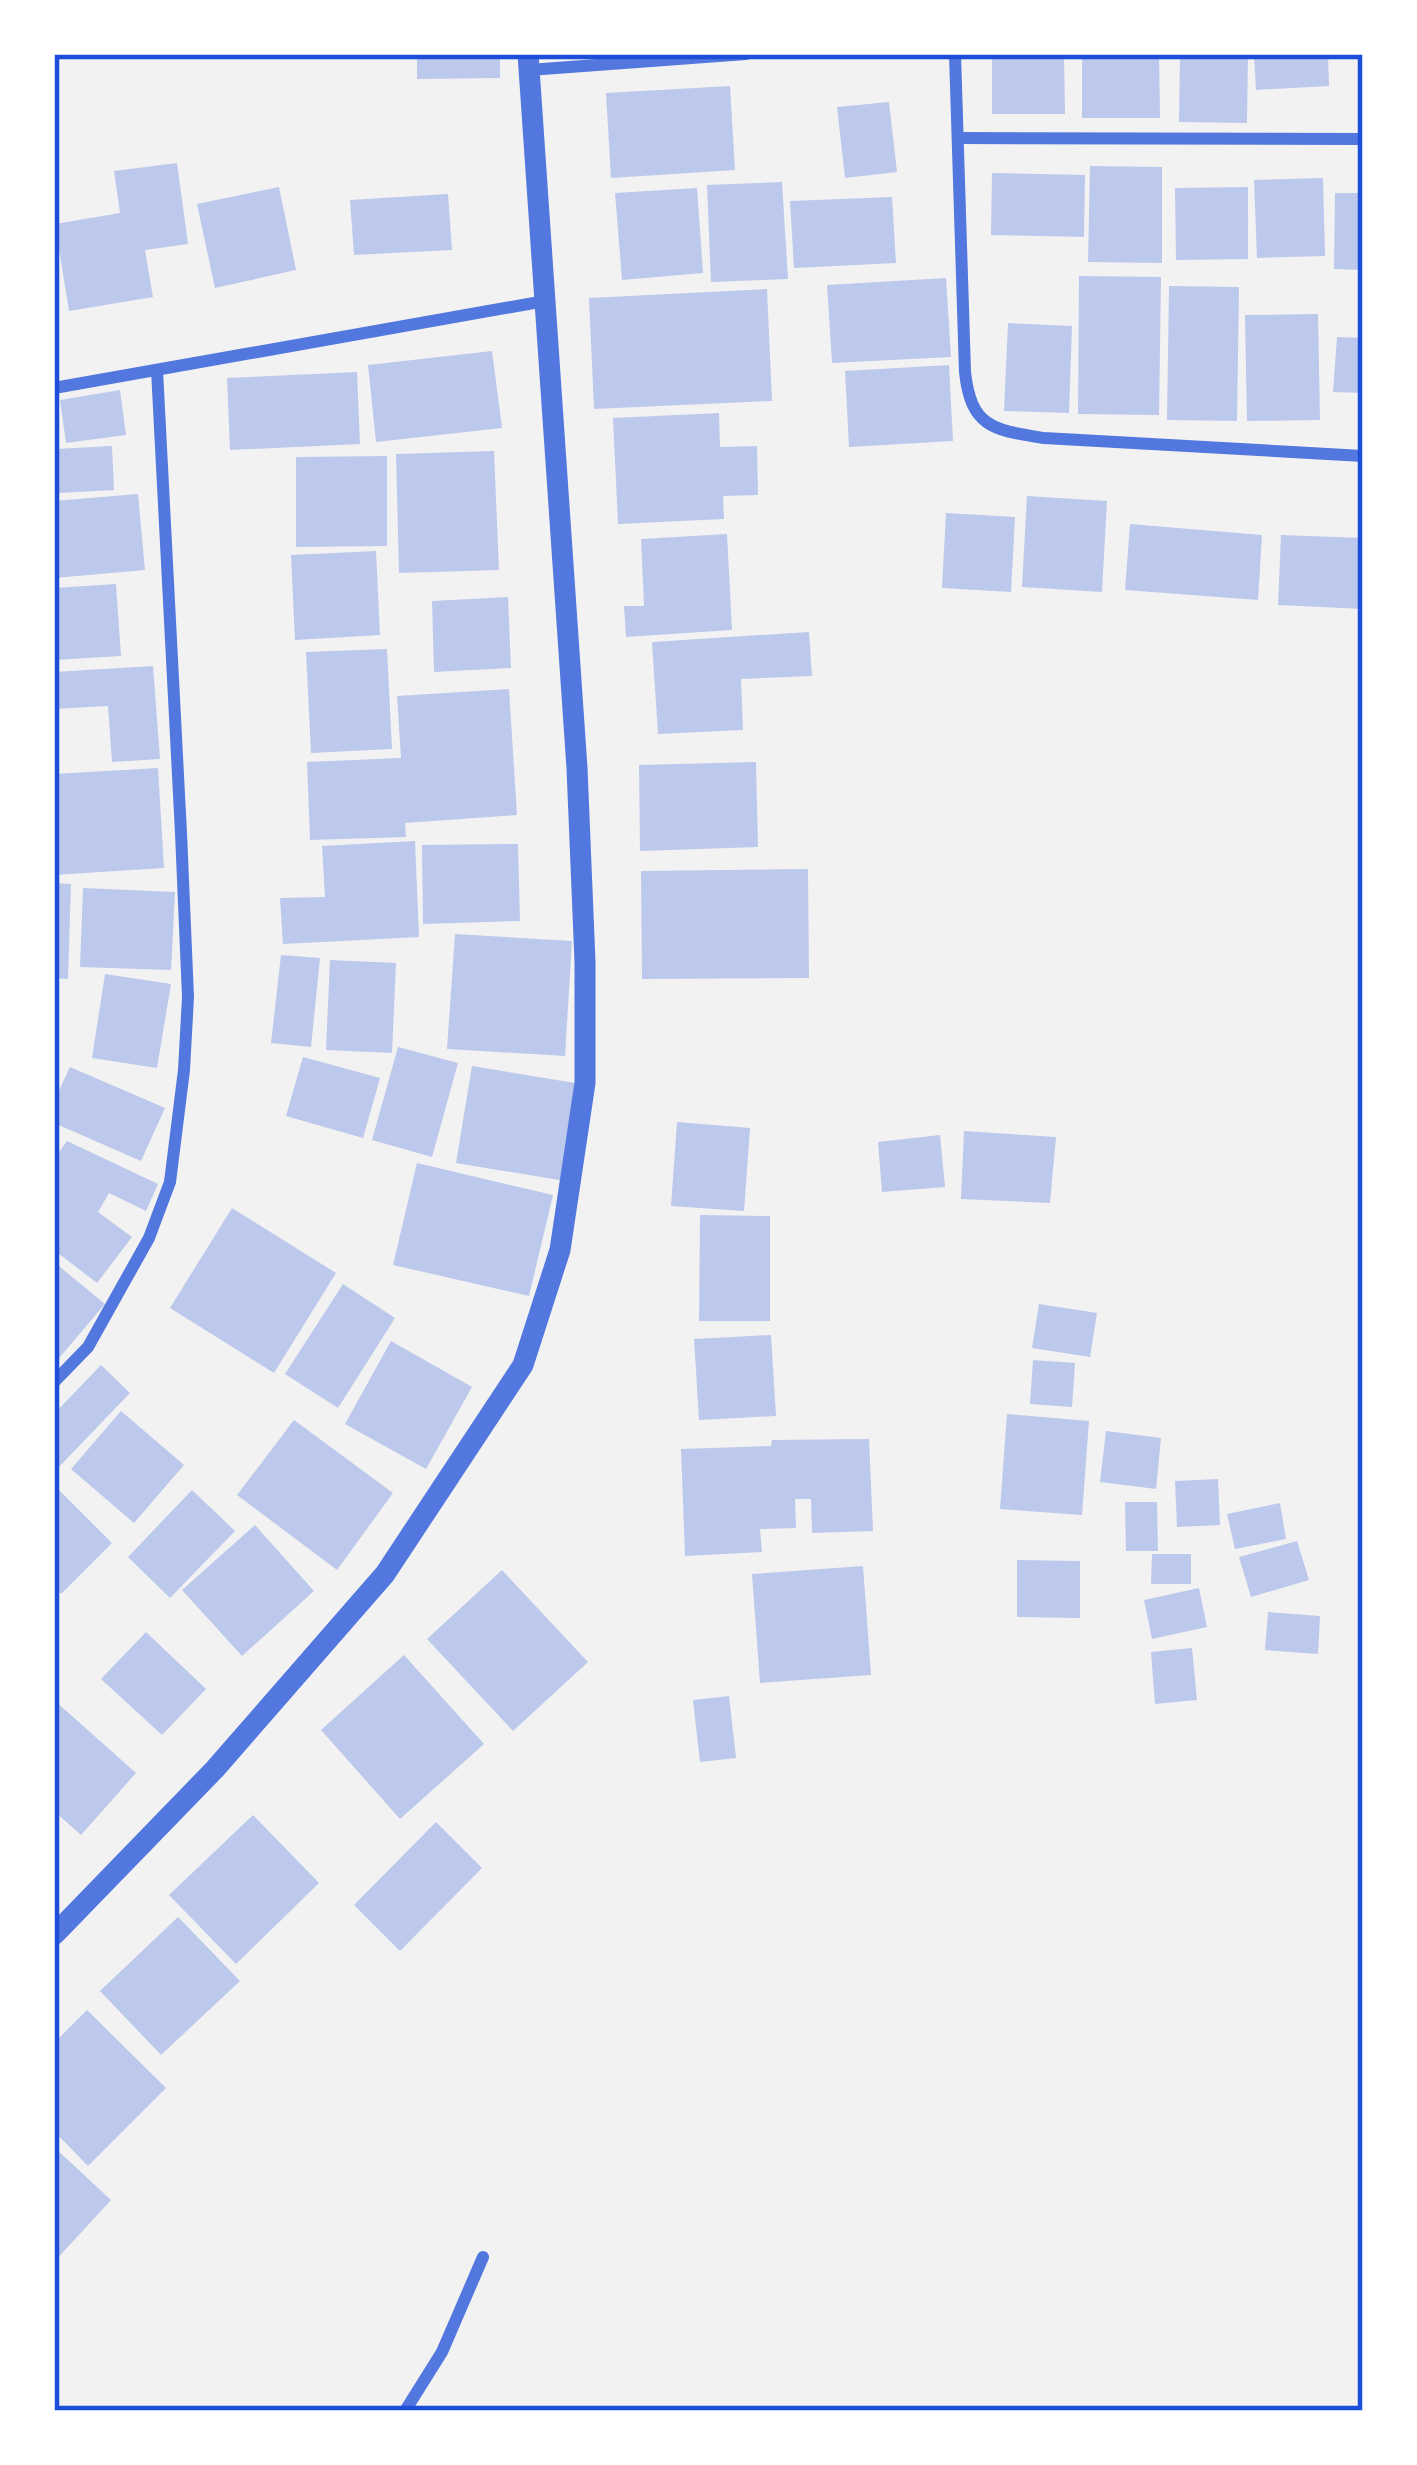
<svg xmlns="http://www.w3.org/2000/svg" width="1417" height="2465" viewBox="0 0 1417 2465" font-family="Georgia,serif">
  <rect width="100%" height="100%" fill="#f2f2f2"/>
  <g fill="#bdc9ec">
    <path d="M 417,54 L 500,54 L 500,78 L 417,79 Z"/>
    <path d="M 992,54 L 1064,54 L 1065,114 L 992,114 Z"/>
    <path d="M 1082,54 L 1159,54 L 1160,118 L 1082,118 Z"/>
    <path d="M 1180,54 L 1248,54 L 1247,123 L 1179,122 Z"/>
    <path d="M 1254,54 L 1328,54 L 1329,86 L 1256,90 Z"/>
    <path d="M 730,86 L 735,170 L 611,178 L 606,93 Z"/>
    <path d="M 889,102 L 897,172 L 845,178 L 837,107 Z"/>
    <path d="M 177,163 L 188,244 L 145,250 L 153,297 L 69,311 L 55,224 L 120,213 L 114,171 Z"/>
    <path d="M 1090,166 L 1162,167 L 1162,263 L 1088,262 Z"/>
    <path d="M 992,173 L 1085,175 L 1084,237 L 991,235 Z"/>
    <path d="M 1323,178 L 1325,256 L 1257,258 L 1254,180 Z"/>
    <path d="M 782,182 L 788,279 L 711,282 L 707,185 Z"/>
    <path d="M 279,187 L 296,270 L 215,288 L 197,204 Z"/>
    <path d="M 1248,187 L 1248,259 L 1176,260 L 1175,188 Z"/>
    <path d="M 697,188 L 703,273 L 622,280 L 615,193 Z"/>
    <path d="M 1335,193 L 1363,193 L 1363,270 L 1334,269 Z"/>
    <path d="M 448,194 L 452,250 L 354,255 L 350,200 Z"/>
    <path d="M 892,197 L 896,263 L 794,268 L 790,201 Z"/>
    <path d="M 1079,276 L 1161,277 L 1159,415 L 1078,414 Z"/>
    <path d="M 946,278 L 951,357 L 832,363 L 827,285 Z"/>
    <path d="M 1169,286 L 1239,287 L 1237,421 L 1167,420 Z"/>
    <path d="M 767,289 L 772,401 L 594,409 L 589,298 Z"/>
    <path d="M 1318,314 L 1320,420 L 1247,421 L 1245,315 Z"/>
    <path d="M 1008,323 L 1072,326 L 1069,413 L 1004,411 Z"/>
    <path d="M 1337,337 L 1363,338 L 1363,393 L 1333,392 Z"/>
    <path d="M 492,351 L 502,428 L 376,442 L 368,365 Z"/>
    <path d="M 949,365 L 953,441 L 849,447 L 845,371 Z"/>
    <path d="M 357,372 L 360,444 L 230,450 L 227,378 Z"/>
    <path d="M 120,390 L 126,435 L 66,443 L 60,400 Z"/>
    <path d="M 719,413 L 720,447 L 757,446 L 758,495 L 723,496 L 724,519 L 618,524 L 613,418 Z"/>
    <path d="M 112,446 L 114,490 L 59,493 L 56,449 Z"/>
    <path d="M 494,451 L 499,570 L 399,573 L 396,454 Z"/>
    <path d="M 387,456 L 387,546 L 296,547 L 296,457 Z"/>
    <path d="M 138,494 L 145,570 L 54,578 L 54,501 Z"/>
    <path d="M 1027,496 L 1107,501 L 1102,592 L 1022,587 Z"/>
    <path d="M 946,513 L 1015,517 L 1011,592 L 942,588 Z"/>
    <path d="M 1130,524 L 1262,535 L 1258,600 L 1125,590 Z"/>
    <path d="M 727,534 L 732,630 L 626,637 L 624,606 L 644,606 L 641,539 Z"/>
    <path d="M 1281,535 L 1363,538 L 1363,609 L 1278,605 Z"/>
    <path d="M 376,551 L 380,635 L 295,640 L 291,555 Z"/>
    <path d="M 116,584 L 121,656 L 54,660 L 54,588 Z"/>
    <path d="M 508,597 L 511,668 L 434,672 L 432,601 Z"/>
    <path d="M 809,632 L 812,676 L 741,679 L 743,730 L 658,734 L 652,642 Z"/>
    <path d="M 387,649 L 392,749 L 311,753 L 306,652 Z"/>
    <path d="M 153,666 L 160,759 L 112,762 L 108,706 L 54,709 L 54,672 Z"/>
    <path d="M 509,689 L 517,815 L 405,823 L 406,837 L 310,840 L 307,762 L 401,758 L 397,696 Z"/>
    <path d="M 756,762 L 758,847 L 640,851 L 639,765 Z"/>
    <path d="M 158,768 L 164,868 L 54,875 L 54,774 Z"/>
    <path d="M 415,841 L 419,937 L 283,944 L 280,898 L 325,897 L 322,846 Z"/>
    <path d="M 518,844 L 520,921 L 423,924 L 422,845 Z"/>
    <path d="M 808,869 L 809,978 L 642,979 L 641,871 Z"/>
    <path d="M 54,883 L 71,884 L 68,979 L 54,978 Z"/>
    <path d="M 83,888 L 175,892 L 171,970 L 80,967 Z"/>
    <path d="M 455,934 L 572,941 L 565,1056 L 447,1049 Z"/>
    <path d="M 281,955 L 320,958 L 311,1047 L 271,1043 Z"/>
    <path d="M 330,960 L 396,963 L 392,1053 L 326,1050 Z"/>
    <path d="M 105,974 L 171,984 L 157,1068 L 92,1058 Z"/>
    <path d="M 398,1047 L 458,1063 L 432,1157 L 372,1140 Z"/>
    <path d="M 303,1057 L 380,1078 L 363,1138 L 286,1116 Z"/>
    <path d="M 472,1066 L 581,1084 L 565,1181 L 456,1163 Z"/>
    <path d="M 70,1067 L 165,1108 L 141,1161 L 54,1123 L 54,1101 Z"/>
    <path d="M 677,1122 L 750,1128 L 744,1211 L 671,1206 Z"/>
    <path d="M 964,1131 L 1056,1137 L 1050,1203 L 961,1199 Z"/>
    <path d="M 940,1135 L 945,1187 L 882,1192 L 878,1142 Z"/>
    <path d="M 67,1141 L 158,1184 L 146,1211 L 109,1193 L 98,1212 L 132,1237 L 97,1283 L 54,1250 L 54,1159 Z"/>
    <path d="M 417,1163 L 553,1195 L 529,1296 L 393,1265 Z"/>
    <path d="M 232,1208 L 336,1273 L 274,1373 L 170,1308 Z"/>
    <path d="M 700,1215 L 770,1216 L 770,1321 L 699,1321 Z"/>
    <path d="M 54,1262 L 105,1304 L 54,1364 Z"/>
    <path d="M 343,1284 L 395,1318 L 338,1408 L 285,1374 Z"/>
    <path d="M 1039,1304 L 1097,1313 L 1090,1357 L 1032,1348 Z"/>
    <path d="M 771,1335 L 776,1416 L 699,1420 L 694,1339 Z"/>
    <path d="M 391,1341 L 472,1387 L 426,1469 L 345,1424 Z"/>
    <path d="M 1033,1360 L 1075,1363 L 1072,1407 L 1030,1404 Z"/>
    <path d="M 101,1365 L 130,1393 L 57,1469 L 54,1466 L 54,1414 Z"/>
    <path d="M 121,1411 L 184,1465 L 134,1523 L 71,1469 Z"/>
    <path d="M 1007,1414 L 1089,1421 L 1082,1515 L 1000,1509 Z"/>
    <path d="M 294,1420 L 393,1493 L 337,1570 L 237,1495 Z"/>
    <path d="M 1106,1431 L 1161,1438 L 1156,1489 L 1100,1482 Z"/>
    <path d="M 869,1439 L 873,1531 L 812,1533 L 811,1499 L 795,1499 L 796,1528 L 760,1529 L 762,1552 L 685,1556 L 681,1449 L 771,1446 L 772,1440 Z"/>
    <path d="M 1218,1479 L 1220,1525 L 1177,1527 L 1175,1481 Z"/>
    <path d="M 54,1485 L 112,1543 L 61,1594 L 54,1587 Z"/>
    <path d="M 192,1490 L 235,1531 L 170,1598 L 128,1557 Z"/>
    <path d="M 1125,1502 L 1157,1502 L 1158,1551 L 1126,1551 Z"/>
    <path d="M 1280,1503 L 1286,1539 L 1235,1549 L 1227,1514 Z"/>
    <path d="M 255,1525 L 314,1591 L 242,1656 L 182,1590 Z"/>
    <path d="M 1297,1541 L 1309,1580 L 1251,1597 L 1239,1557 Z"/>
    <path d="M 1152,1554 L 1191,1554 L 1191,1584 L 1151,1584 Z"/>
    <path d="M 1017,1560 L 1080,1561 L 1080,1618 L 1017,1617 Z"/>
    <path d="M 863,1566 L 871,1675 L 760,1683 L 752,1574 Z"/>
    <path d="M 502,1570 L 588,1662 L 513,1731 L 427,1639 Z"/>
    <path d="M 1199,1588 L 1207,1627 L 1152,1639 L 1144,1600 Z"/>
    <path d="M 1268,1612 L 1320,1616 L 1318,1654 L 1265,1650 Z"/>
    <path d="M 146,1632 L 206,1689 L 162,1735 L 101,1679 Z"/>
    <path d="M 1192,1648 L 1197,1700 L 1155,1704 L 1151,1652 Z"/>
    <path d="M 404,1655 L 484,1744 L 400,1819 L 321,1730 Z"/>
    <path d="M 729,1696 L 736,1758 L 700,1762 L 693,1700 Z"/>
    <path d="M 54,1700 L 136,1773 L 81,1835 L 54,1811 Z"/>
    <path d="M 253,1815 L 319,1883 L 236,1964 L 169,1895 Z"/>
    <path d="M 436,1822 L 482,1868 L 400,1951 L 354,1905 Z"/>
    <path d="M 178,1917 L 240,1981 L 161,2055 L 100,1991 Z"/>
    <path d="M 87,2010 L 166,2088 L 88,2166 L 54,2131 L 54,2043 Z"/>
    <path d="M 54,2147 L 111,2200 L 54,2262 Z"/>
  </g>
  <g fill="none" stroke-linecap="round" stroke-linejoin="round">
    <g stroke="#5277de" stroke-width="12">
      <path d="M 955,54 L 965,372 C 971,428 994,430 1044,438 L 1363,456"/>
      <path d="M 529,70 L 746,54"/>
      <path d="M 959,138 L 1363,139"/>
      <path d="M 54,388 L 545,301"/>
      <path d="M 54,1382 L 88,1347 L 149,1238 L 170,1182 L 184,1070 L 188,997 L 181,833 L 157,370"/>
      <path d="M 405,2411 L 442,2352 L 483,2257"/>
    </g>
    <path stroke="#5277de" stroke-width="21" d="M 54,1935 L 215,1769 L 385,1574 L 523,1365 L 560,1250 L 585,1083 L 585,962 L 577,768 L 528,54"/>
  </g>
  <rect width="1417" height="2465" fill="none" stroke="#ffffff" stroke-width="114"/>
  <rect x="57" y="57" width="1303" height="2351" fill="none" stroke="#1d4ed8" stroke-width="4.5"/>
</svg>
